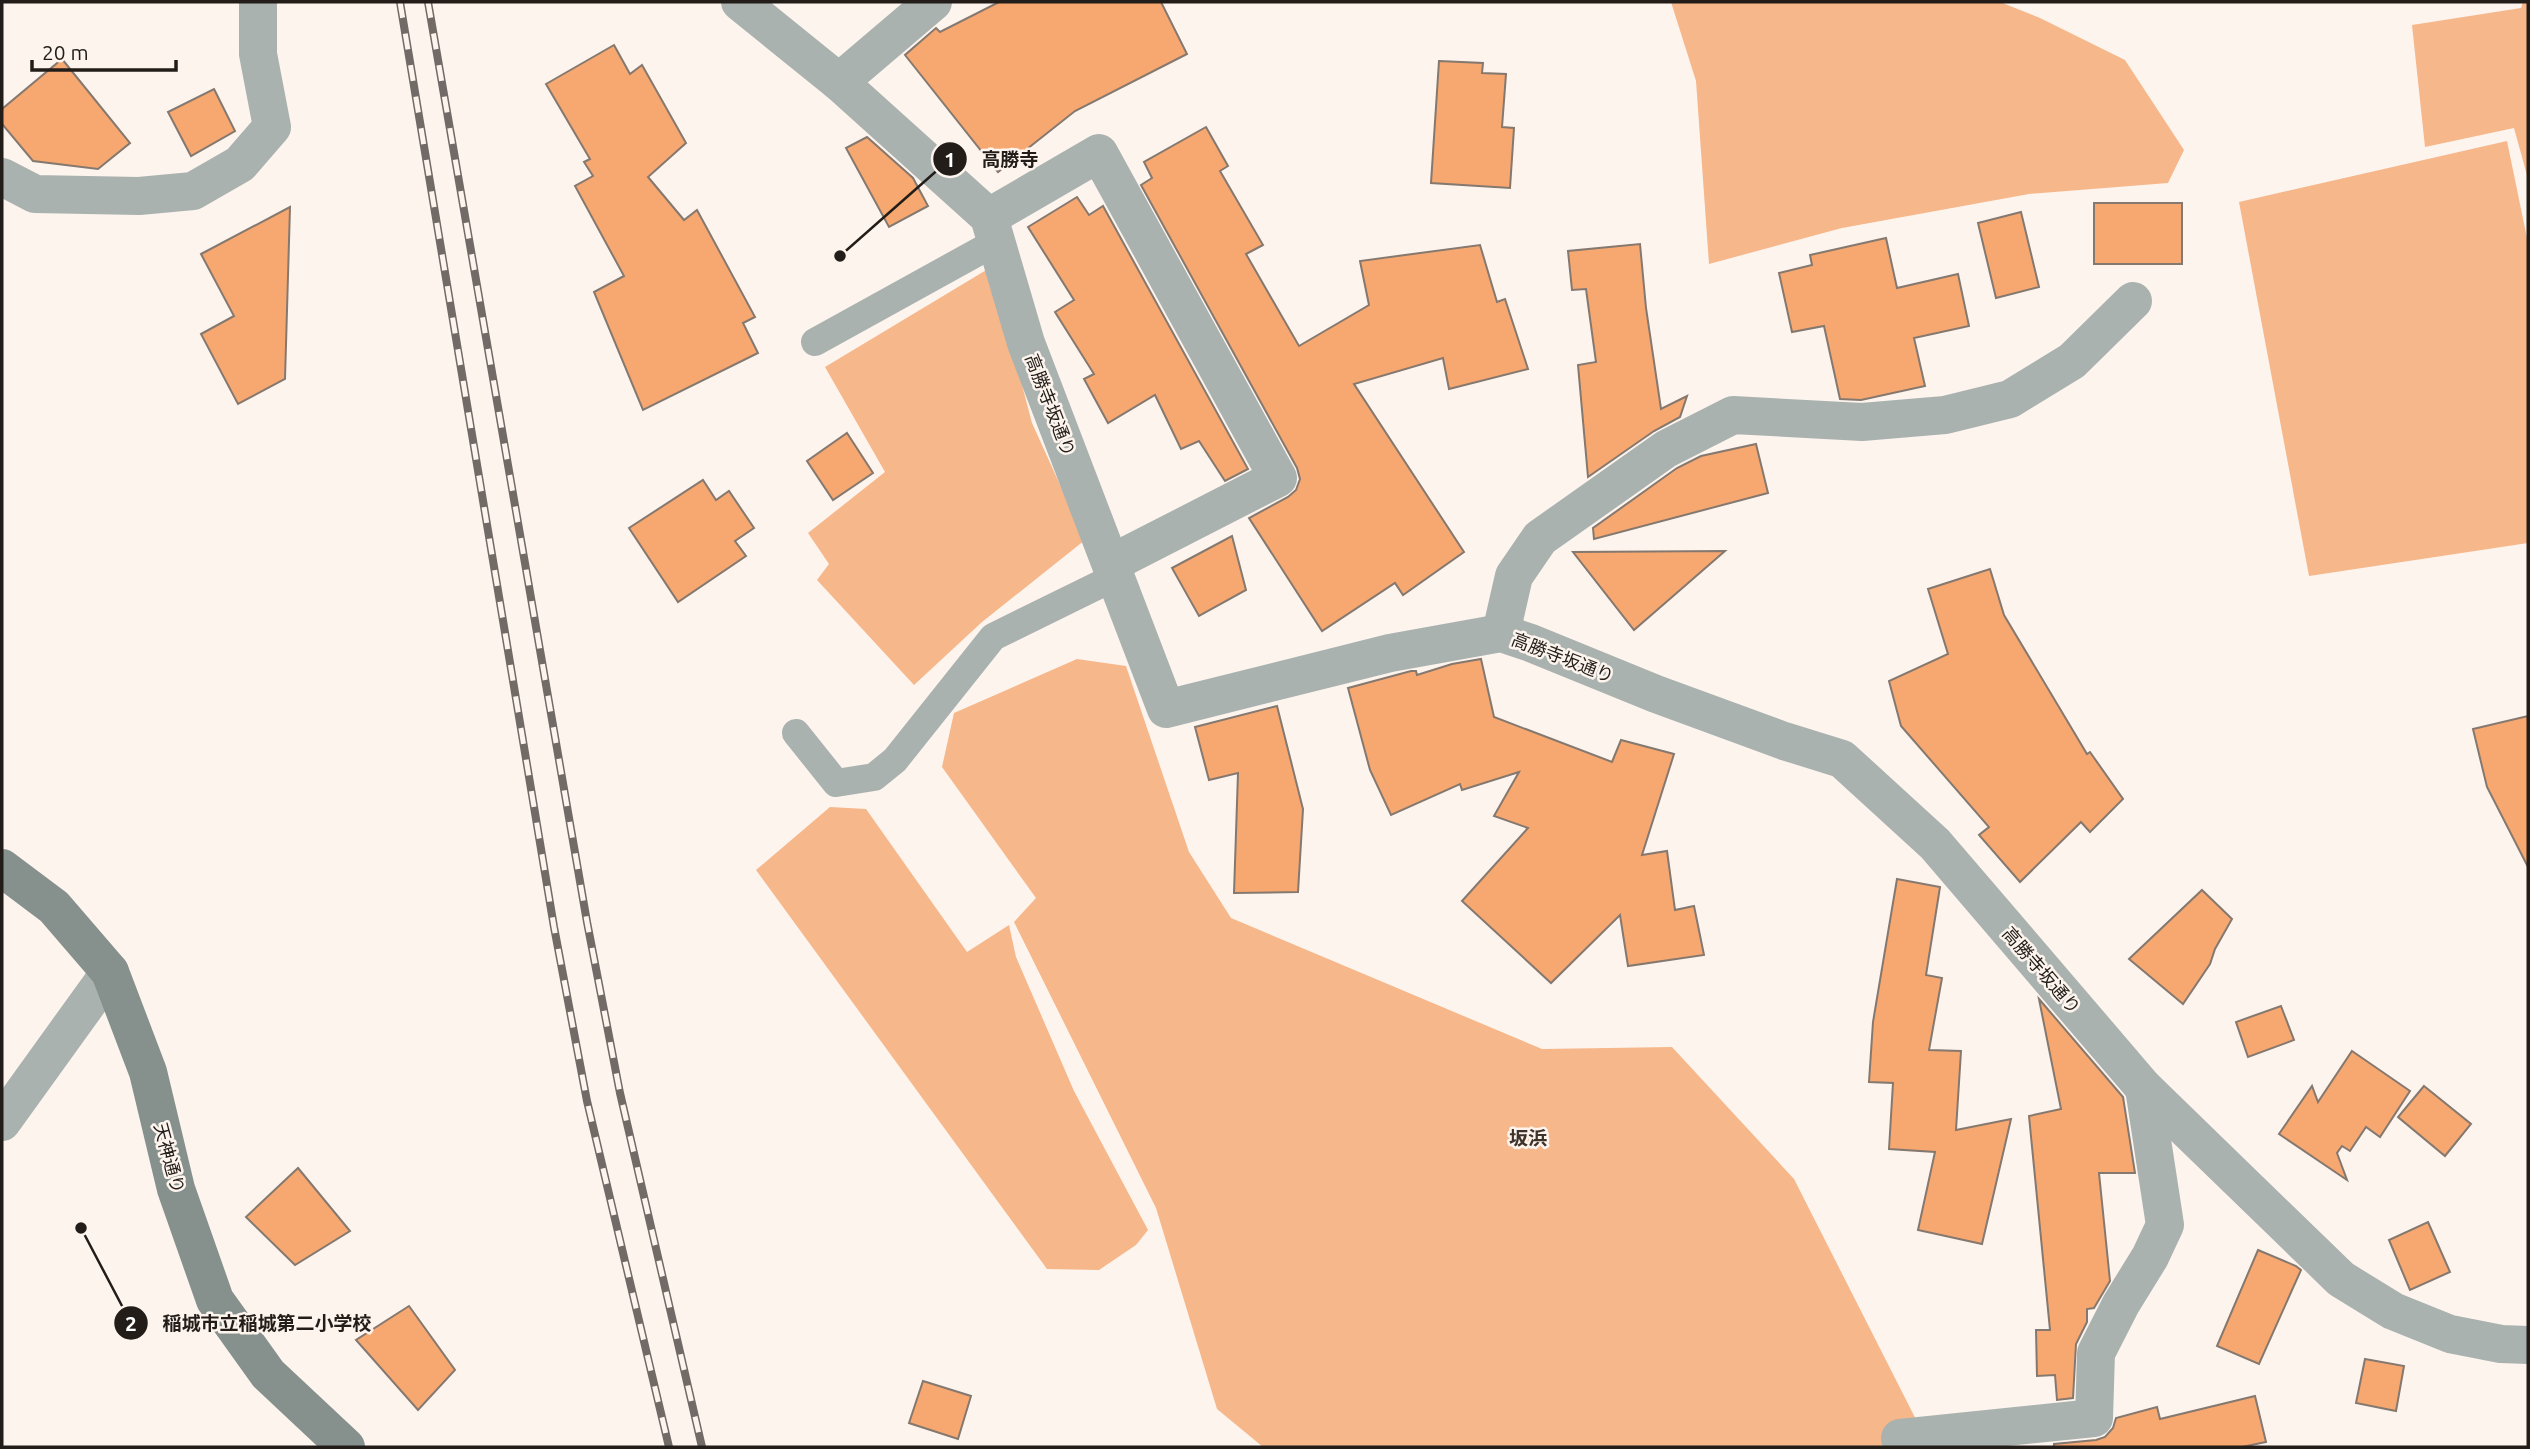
<svg xmlns="http://www.w3.org/2000/svg" width="2530" height="1449" viewBox="0 0 2530 1449" font-family="Ubuntu,'Noto Sans JP',sans-serif">
  <rect width="100%" height="100%" fill="#fdf4ee"/>
  <g fill="#f6b78b">
    <path d="M 1671,2 L 2000,2 L 2040,18 L 2125,60 L 2184,150 L 2168,183 L 2029,194 L 1842,228 L 1709,264 L 1696,81 Z"/>
    <path d="M 2523,2 L 2528,2 L 2528,179 L 2514,128 L 2425,147 L 2412,25 L 2521,8 Z"/>
    <path d="M 2507,141 L 2528,243 L 2528,543 L 2309,576 L 2239,202 Z"/>
    <path d="M 988,269 L 1010,339 L 1032,423 L 1085,540 L 982,622 L 914,685 L 817,580 L 829,564 L 808,533 L 885,472 L 825,367 Z"/>
    <path d="M 1077,659 L 1126,666 L 1189,852 L 1231,918 L 1542,1049 L 1672,1047 L 1794,1179 L 1930,1447 L 1263,1447 L 1217,1409 L 1156,1208 L 1014,922 L 1036,898 L 942,767 L 954,713 Z"/>
    <path d="M 830,807 L 866,809 L 967,952 L 1009,925 L 1016,957 L 1074,1091 L 1148,1230 L 1136,1245 L 1099,1270 L 1047,1269 L 756,870 Z"/>
  </g>
  <g fill="#f7a870" stroke="#85786f" stroke-width="2">
    <path d="M 999,2 L 1161,2 L 1187,54 L 1075,111 L 998,172 L 905,55 L 936,28 L 940,32 Z"/>
    <path d="M 614,45 L 630,74 L 642,65 L 686,143 L 648,177 L 684,220 L 697,210 L 755,317 L 743,323 L 758,353 L 643,410 L 594,292 L 624,276 L 575,186 L 593,176 L 584,162 L 590,159 L 546,84 Z"/>
    <path d="M 62,59 L 130,143 L 98,169 L 33,161 L 2,124 L 2,109 Z"/>
    <path d="M 1439,61 L 1483,63 L 1482,73 L 1506,74 L 1502,127 L 1514,128 L 1510,188 L 1431,183 Z"/>
    <path d="M 214,89 L 235,131 L 191,156 L 168,112 Z"/>
    <path d="M 1206,127 L 1228,166 L 1220,171 L 1263,245 L 1246,254 L 1299,346 L 1369,305 L 1360,261 L 1480,245 L 1497,302 L 1505,299 L 1528,369 L 1449,389 L 1443,358 L 1354,384 L 1464,552 L 1403,595 L 1395,583 L 1322,631 L 1249,518 L 1288,497 L 1296,490 L 1300,479 L 1297,468 L 1141,185 L 1152,178 L 1144,162 Z"/>
    <path d="M 867,137 L 913,178 L 928,206 L 889,227 L 846,148 Z"/>
    <path d="M 1077,197 L 1089,215 L 1103,206 L 1248,469 L 1225,481 L 1199,441 L 1181,449 L 1155,395 L 1108,423 L 1084,379 L 1094,374 L 1055,312 L 1074,300 L 1028,227 Z"/>
    <rect x="2094" y="203" width="88" height="61"/>
    <path d="M 290,207 L 285,379 L 238,404 L 201,334 L 234,316 L 201,254 Z"/>
    <path d="M 2021,212 L 2039,287 L 1996,298 L 1978,223 Z"/>
    <path d="M 1886,238 L 1897,288 L 1958,274 L 1969,326 L 1914,338 L 1925,386 L 1861,400 L 1840,399 L 1824,326 L 1792,332 L 1779,273 L 1812,265 L 1810,255 Z"/>
    <path d="M 1640,244 L 1646,308 L 1661,409 L 1687,396 L 1680,417 L 1654,431 L 1588,477 L 1578,365 L 1596,362 L 1586,289 L 1572,290 L 1568,251 Z"/>
    <path d="M 847,433 L 873,473 L 833,500 L 807,461 Z"/>
    <path d="M 1756,444 L 1768,493 L 1594,539 L 1593,528 L 1677,468 L 1701,456 Z"/>
    <path d="M 703,480 L 716,500 L 729,491 L 754,528 L 735,541 L 746,556 L 678,602 L 629,528 Z"/>
    <path d="M 1232,536 L 1246,590 L 1199,616 L 1172,568 Z"/>
    <path d="M 1725,551 L 1634,630 L 1573,552 Z"/>
    <path d="M 1990,569 L 2004,615 L 2087,754 L 2090,752 L 2123,799 L 2090,832 L 2081,822 L 2020,882 L 1979,835 L 1989,827 L 1901,726 L 1889,681 L 1948,654 L 1928,589 Z"/>
    <path d="M 1481,659 L 1494,717 L 1612,762 L 1621,740 L 1674,754 L 1642,855 L 1667,851 L 1675,910 L 1694,906 L 1704,955 L 1628,966 L 1620,915 L 1551,983 L 1462,901 L 1528,828 L 1494,816 L 1519,772 L 1462,790 L 1460,784 L 1391,815 L 1370,770 L 1348,688 L 1411,671 L 1416,671 L 1417,675 L 1452,664 Z"/>
    <path d="M 1277,706 L 1303,809 L 1298,892 L 1234,893 L 1238,773 L 1209,780 L 1195,727 Z"/>
    <path d="M 2528,716 L 2528,867 L 2487,787 L 2473,729 Z"/>
    <path d="M 1897,879 L 1940,887 L 1926,975 L 1942,978 L 1929,1050 L 1961,1051 L 1956,1130 L 2011,1119 L 1982,1244 L 1918,1230 L 1935,1152 L 1889,1149 L 1893,1083 L 1869,1082 L 1873,1022 Z"/>
    <path d="M 2202,890 L 2232,919 L 2215,949 L 2210,964 L 2183,1004 L 2129,959 Z"/>
    <path d="M 2039,999 L 2123,1097 L 2135,1173 L 2099,1173 L 2110,1281 L 2094,1308 L 2087,1309 L 2087,1322 L 2076,1344 L 2073,1398 L 2057,1400 L 2055,1375 L 2037,1376 L 2036,1330 L 2050,1330 L 2029,1116 L 2061,1109 Z"/>
    <path d="M 2281,1006 L 2294,1040 L 2248,1057 L 2236,1022 Z"/>
    <path d="M 2352,1051 L 2410,1091 L 2380,1137 L 2366,1127 L 2350,1151 L 2342,1146 L 2337,1153 L 2347,1180 L 2279,1134 L 2312,1086 L 2318,1102 Z"/>
    <path d="M 2424,1086 L 2471,1124 L 2445,1156 L 2398,1117 Z"/>
    <path d="M 298,1168 L 350,1231 L 295,1265 L 246,1217 Z"/>
    <path d="M 2428,1222 L 2450,1272 L 2410,1290 L 2389,1240 Z"/>
    <path d="M 2258,1250 L 2296,1266 L 2301,1270 L 2259,1364 L 2217,1346 Z"/>
    <path d="M 409,1306 L 455,1370 L 418,1410 L 356,1340 Z"/>
    <path d="M 2365,1359 L 2404,1366 L 2396,1411 L 2356,1403 Z"/>
    <path d="M 923,1381 L 971,1396 L 958,1439 L 909,1423 Z"/>
    <path d="M 2255,1396 L 2266,1442 L 2242,1447 L 2054,1447 L 2054,1444 L 2096,1440 L 2105,1437 L 2113,1428 L 2116,1418 L 2157,1407 L 2160,1419 Z"/>
  </g>
  <g fill="none" stroke-linecap="round" stroke-linejoin="round">
    <g stroke="#aab2b0" stroke-width="28">
      <path d="M 815,342 L 996,242"/>
      <path d="M 796,733 L 836,783 L 874,777 L 895,760 L 993,637 L 1117,576"/>
    </g>
    <g stroke="#aab2b0" stroke-width="38">
      <path d="M 740,2 L 839,82 L 989,217 L 1026,343 L 1166,709 L 1390,653 L 1501,633 L 1531,643 L 1656,694 L 1784,741 L 1842,759 L 1935,844 L 2144,1088 L 2341,1279 L 2393,1311 L 2450,1334 L 2501,1344 L 2528,1345"/>
      <path d="M 839,82 L 933,2"/>
      <path d="M 2,177 L 35,194 L 139,196 L 193,191 L 240,164 L 272,127 L 258,54 L 258,2"/>
      <path d="M 989,217 L 1099,153 L 1278,478 L 1112,563"/>
      <path d="M 1501,633 L 1514,576 L 1540,538 L 1666,449 L 1733,415 L 1862,422 L 1945,415 L 2010,399 L 2072,361 L 2133,301"/>
      <path d="M 2,1122 L 110,972"/>
      <path d="M 1900,1438 L 2094,1418 L 2096,1353 L 2121,1304 L 2150,1257 L 2165,1225 L 2144,1088"/>
    </g>
    <path stroke="#86918e" stroke-width="38" d="M 2,868 L 54,907 L 110,972 L 148,1072 L 176,1189 L 215,1300 L 268,1374 L 346,1447"/>
    <defs>
      <g id="rail">
        <path d="M 400,2 L 554,927 L 587,1101 L 669,1447"/>
        <path d="M 428,2 L 587,922 L 620,1093 L 702,1447"/>
      </g>
    </defs>
    <use href="#rail" stroke="#716a66" stroke-width="8"/>
    <use href="#rail" stroke="#fdf4ee" stroke-width="5" stroke-dasharray="16" stroke-linecap="butt"/>
  </g>
  <g text-anchor="middle" dominant-baseline="central" stroke-width="5" stroke-linejoin="round" paint-order="stroke">
    <g font-size="18" fill="#221d19" stroke="#fdf4ee">
      <text transform="translate(1051 405) rotate(69)">高勝寺坂通り</text>
      <text transform="translate(1563 657) rotate(21)">高勝寺坂通り</text>
      <text transform="translate(2042 970) rotate(49)">高勝寺坂通り</text>
      <text transform="translate(170 1158) rotate(75)">天神通り</text>
    </g>
    <g font-size="19" font-weight="bold" fill="#3e332b" stroke="#fdf4ee">
      <text x="1528" y="1138">坂浜</text>
    </g>
  </g>
  <path fill="none" stroke="#221d19" stroke-width="2.5" d="M840 256L950 159M81 1228L131 1323"/>
  <g fill="#221d19" stroke="#fdf4ee" stroke-width="2.5">
    <circle cx="840" cy="256" r="7"/>
    <circle cx="81" cy="1228" r="7"/>
    <circle cx="950" cy="159" r="18"/>
    <circle cx="131" cy="1323" r="18"/>
  </g>
  <g font-size="21" text-anchor="middle" font-weight="bold" fill="#fff">
    <text x="950" y="167">1</text>
    <text x="131" y="1331">2</text>
  </g>
  <g font-size="19" text-anchor="middle" font-weight="bold" fill="#221d19" stroke="#fdf4ee" stroke-width="5" stroke-linejoin="round" paint-order="stroke">
    <text x="1010" y="166">高勝寺</text>
    <text x="267" y="1330">稲城市立稲城第二小学校</text>
  </g>
  <rect width="2530" height="1449" fill="none" stroke="#221d19" stroke-width="7"/>
  <path d="M32 60v10h144v-10" fill="none" stroke="#221d19" stroke-width="3.5"/>
  <text x="42" y="60" font-size="21" fill="#221d19" stroke="#fdf4ee" stroke-width="5" paint-order="stroke">20 m</text>
</svg>
